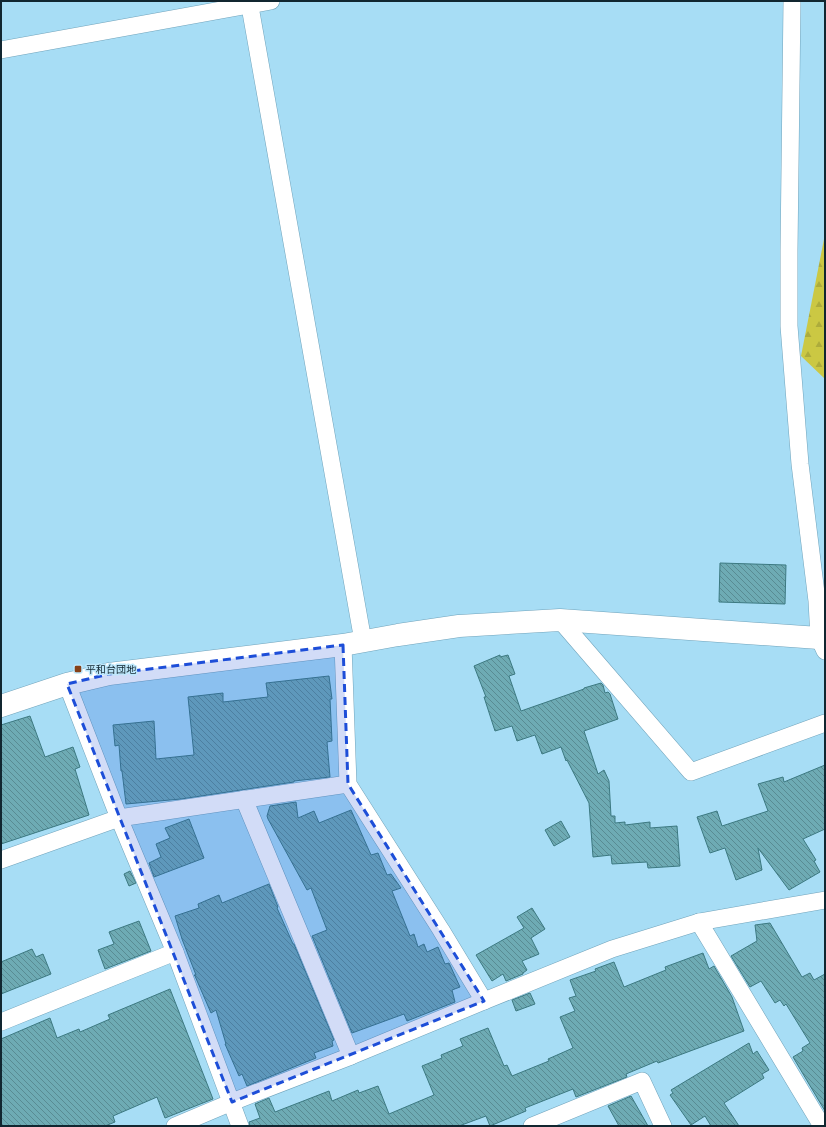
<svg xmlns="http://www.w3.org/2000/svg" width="826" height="1127" viewBox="0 0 826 1127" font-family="'Golos Text','Noto Sans JP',sans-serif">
  <defs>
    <pattern id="forest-firs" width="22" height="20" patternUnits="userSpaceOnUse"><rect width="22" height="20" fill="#cbc843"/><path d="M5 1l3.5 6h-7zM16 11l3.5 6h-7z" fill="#adac3b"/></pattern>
    <pattern id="building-back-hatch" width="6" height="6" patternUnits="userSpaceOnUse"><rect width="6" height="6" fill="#6eabb4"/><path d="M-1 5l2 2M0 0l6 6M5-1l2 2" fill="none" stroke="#598b93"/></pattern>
  </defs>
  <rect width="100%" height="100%" fill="#a7ddf5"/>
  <path fill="url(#forest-firs)" d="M 825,234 L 825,379 L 801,356 Z"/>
  <g fill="url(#building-back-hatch)" stroke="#3c7981">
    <path d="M 720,563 L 786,565 L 785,604 L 719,602 Z"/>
    <path d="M 500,655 L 500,657 L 508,655 L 515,674 L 509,676 L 521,711 L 584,689 L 584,688 L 601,683 L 603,685 L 605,693 L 608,692 L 610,694 L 618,719 L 584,731 L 598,774 L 604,770 L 609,781 L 611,816 L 615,816 L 615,823 L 625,822 L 625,825 L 650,822 L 650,828 L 677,826 L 680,866 L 648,868 L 647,862 L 612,864 L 611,855 L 593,857 L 589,803 L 567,760 L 566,761 L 561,747 L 542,754 L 535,735 L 517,741 L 512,726 L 495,731 L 484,697 L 486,697 L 474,666 Z"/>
    <path d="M 329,676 L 332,699 L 330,699 L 332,741 L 327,742 L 330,777 L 294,781 L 294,782 L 181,799 L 126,804 L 122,771 L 121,771 L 119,745 L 115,746 L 113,725 L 154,721 L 156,759 L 194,755 L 188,697 L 223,693 L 223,702 L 268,697 L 266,683 Z"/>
    <path d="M 30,716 L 45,757 L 73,747 L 80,767 L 75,769 L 89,815 L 1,844 L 1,725 Z"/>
    <path d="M 825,765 L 825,829 L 803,839 L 816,860 L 814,861 L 820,872 L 789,890 L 758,848 L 762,870 L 736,880 L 725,848 L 710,853 L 697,817 L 717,811 L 722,826 L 768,811 L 758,784 L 783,777 L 784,782 Z"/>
    <path d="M 296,802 L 298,818 L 314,811 L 319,823 L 351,810 L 371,855 L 378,853 L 387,875 L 391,874 L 401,888 L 392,891 L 410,936 L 414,934 L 418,947 L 424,944 L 427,952 L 438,947 L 445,964 L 449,963 L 450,965 L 460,987 L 452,990 L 455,1002 L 407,1021 L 404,1014 L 352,1033 L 312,936 L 327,930 L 311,888 L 307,890 L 268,819 L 267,816 L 270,806 Z"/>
    <path d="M 189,819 L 204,858 L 154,877 L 149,863 L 161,857 L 156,844 L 170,838 L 165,828 Z"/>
    <path d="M 561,821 L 570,837 L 554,846 L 545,830 Z"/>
    <path d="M 130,871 L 136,883 L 129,886 L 124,874 Z"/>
    <path d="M 269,884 L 278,907 L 277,908 L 293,944 L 294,944 L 334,1040 L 332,1041 L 333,1046 L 314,1053 L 316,1058 L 247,1086 L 242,1074 L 239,1076 L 225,1044 L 226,1044 L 216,1010 L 211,1013 L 195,976 L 194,975 L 196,975 L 182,939 L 175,916 L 199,908 L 198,904 L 219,895 L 222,903 Z"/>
    <path d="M 532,908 L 545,929 L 531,938 L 539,954 L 522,961 L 527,970 L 523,973 L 523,974 L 506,981 L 503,974 L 492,981 L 476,955 L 524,928 L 517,917 Z"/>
    <path d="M 139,921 L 151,951 L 105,969 L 98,950 L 114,944 L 109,932 Z"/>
    <path d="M 770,923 L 802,977 L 810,973 L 814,980 L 825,974 L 825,1111 L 793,1057 L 803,1051 L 802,1048 L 810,1043 L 786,1004 L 784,1006 L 780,1000 L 775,1003 L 761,981 L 750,987 L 731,956 L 757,941 L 755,925 Z"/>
    <path d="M 32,949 L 36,957 L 43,954 L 51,974 L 1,994 L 1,962 Z"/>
    <path d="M 703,953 L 709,969 L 714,966 L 732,997 L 744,1031 L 658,1063 L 657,1061 L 626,1074 L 627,1077 L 576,1097 L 573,1089 L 525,1108 L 526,1111 L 490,1126 L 486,1116 L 459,1126 L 250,1126 L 249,1122 L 260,1118 L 255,1104 L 269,1098 L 275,1112 L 329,1091 L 332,1101 L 358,1090 L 359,1093 L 378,1086 L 389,1114 L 434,1095 L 422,1066 L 442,1058 L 441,1055 L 463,1046 L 460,1039 L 488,1028 L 504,1066 L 507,1065 L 512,1076 L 549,1061 L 548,1059 L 573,1048 L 560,1017 L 575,1011 L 569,998 L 576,996 L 570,980 L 596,971 L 595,969 L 614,962 L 624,987 L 666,970 L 665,967 Z"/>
    <path d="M 170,989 L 213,1099 L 165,1118 L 157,1097 L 113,1116 L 115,1122 L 105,1126 L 1,1126 L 1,1039 L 50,1018 L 57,1038 L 79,1029 L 80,1032 L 110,1019 L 108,1015 Z"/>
    <path d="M 530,993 L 535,1004 L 516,1011 L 512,1000 Z"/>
    <path d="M 749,1043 L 753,1054 L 757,1051 L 769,1070 L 762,1074 L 764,1078 L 724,1103 L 739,1126 L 711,1126 L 705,1116 L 691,1125 L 670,1095 L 673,1093 L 671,1090 Z"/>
    <path d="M 631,1096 L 648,1126 L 619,1126 L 608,1106 Z"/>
  </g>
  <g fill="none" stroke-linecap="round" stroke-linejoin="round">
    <defs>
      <g id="street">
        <path d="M 249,1 L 363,641"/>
        <path d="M 792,1 L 789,250 L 789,326 L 800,464 L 817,601 L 819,638 L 825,651"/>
        <path d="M 1,50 L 271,1"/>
        <path d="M 560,620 L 691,772 L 825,723"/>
        <path d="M 343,645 L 348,784 L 441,930 L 484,1001"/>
        <path d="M 67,684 L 119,818 L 175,952 L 240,1126"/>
        <path d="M 244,799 L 351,1056"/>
        <path d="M 1,860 L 119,818 L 348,784"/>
        <path d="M 699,922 L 822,1126"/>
        <path d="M 1,1022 L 175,952"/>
        <path d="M 175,1126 L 232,1102 L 351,1056 L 484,1001 L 612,949 L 699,922 L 825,900"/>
        <path d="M 532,1126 L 642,1081 L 663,1126"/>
      </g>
      <path id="secondary" d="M 1,706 L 67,684 L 109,674 L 343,645 L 398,635 L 459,626 L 560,620 L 819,638"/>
    </defs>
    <use href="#street" stroke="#70a3bb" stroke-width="18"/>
    <use href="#secondary" stroke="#70a3bb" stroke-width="23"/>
    <use href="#street" stroke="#fff" stroke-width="17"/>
    <use href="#secondary" stroke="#fff" stroke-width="22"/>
  </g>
  <path fill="#1d4ed8" fill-opacity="0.2" stroke="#1d4ed8" stroke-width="3" stroke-dasharray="8 5" stroke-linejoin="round" d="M 343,645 L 348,784 L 484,1001 L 232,1102 L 67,684 L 109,674 Z"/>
  <rect fill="#864118" stroke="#bee8fc" stroke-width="1.5" x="74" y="665" width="8" height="8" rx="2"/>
  <g text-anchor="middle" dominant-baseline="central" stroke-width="3" stroke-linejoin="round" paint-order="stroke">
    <g font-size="10" fill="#112630" stroke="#bee8fc" text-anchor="start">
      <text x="86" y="669">平和台団地</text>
    </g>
  </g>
  <rect width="826" height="1127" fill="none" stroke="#112630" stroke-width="4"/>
</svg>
